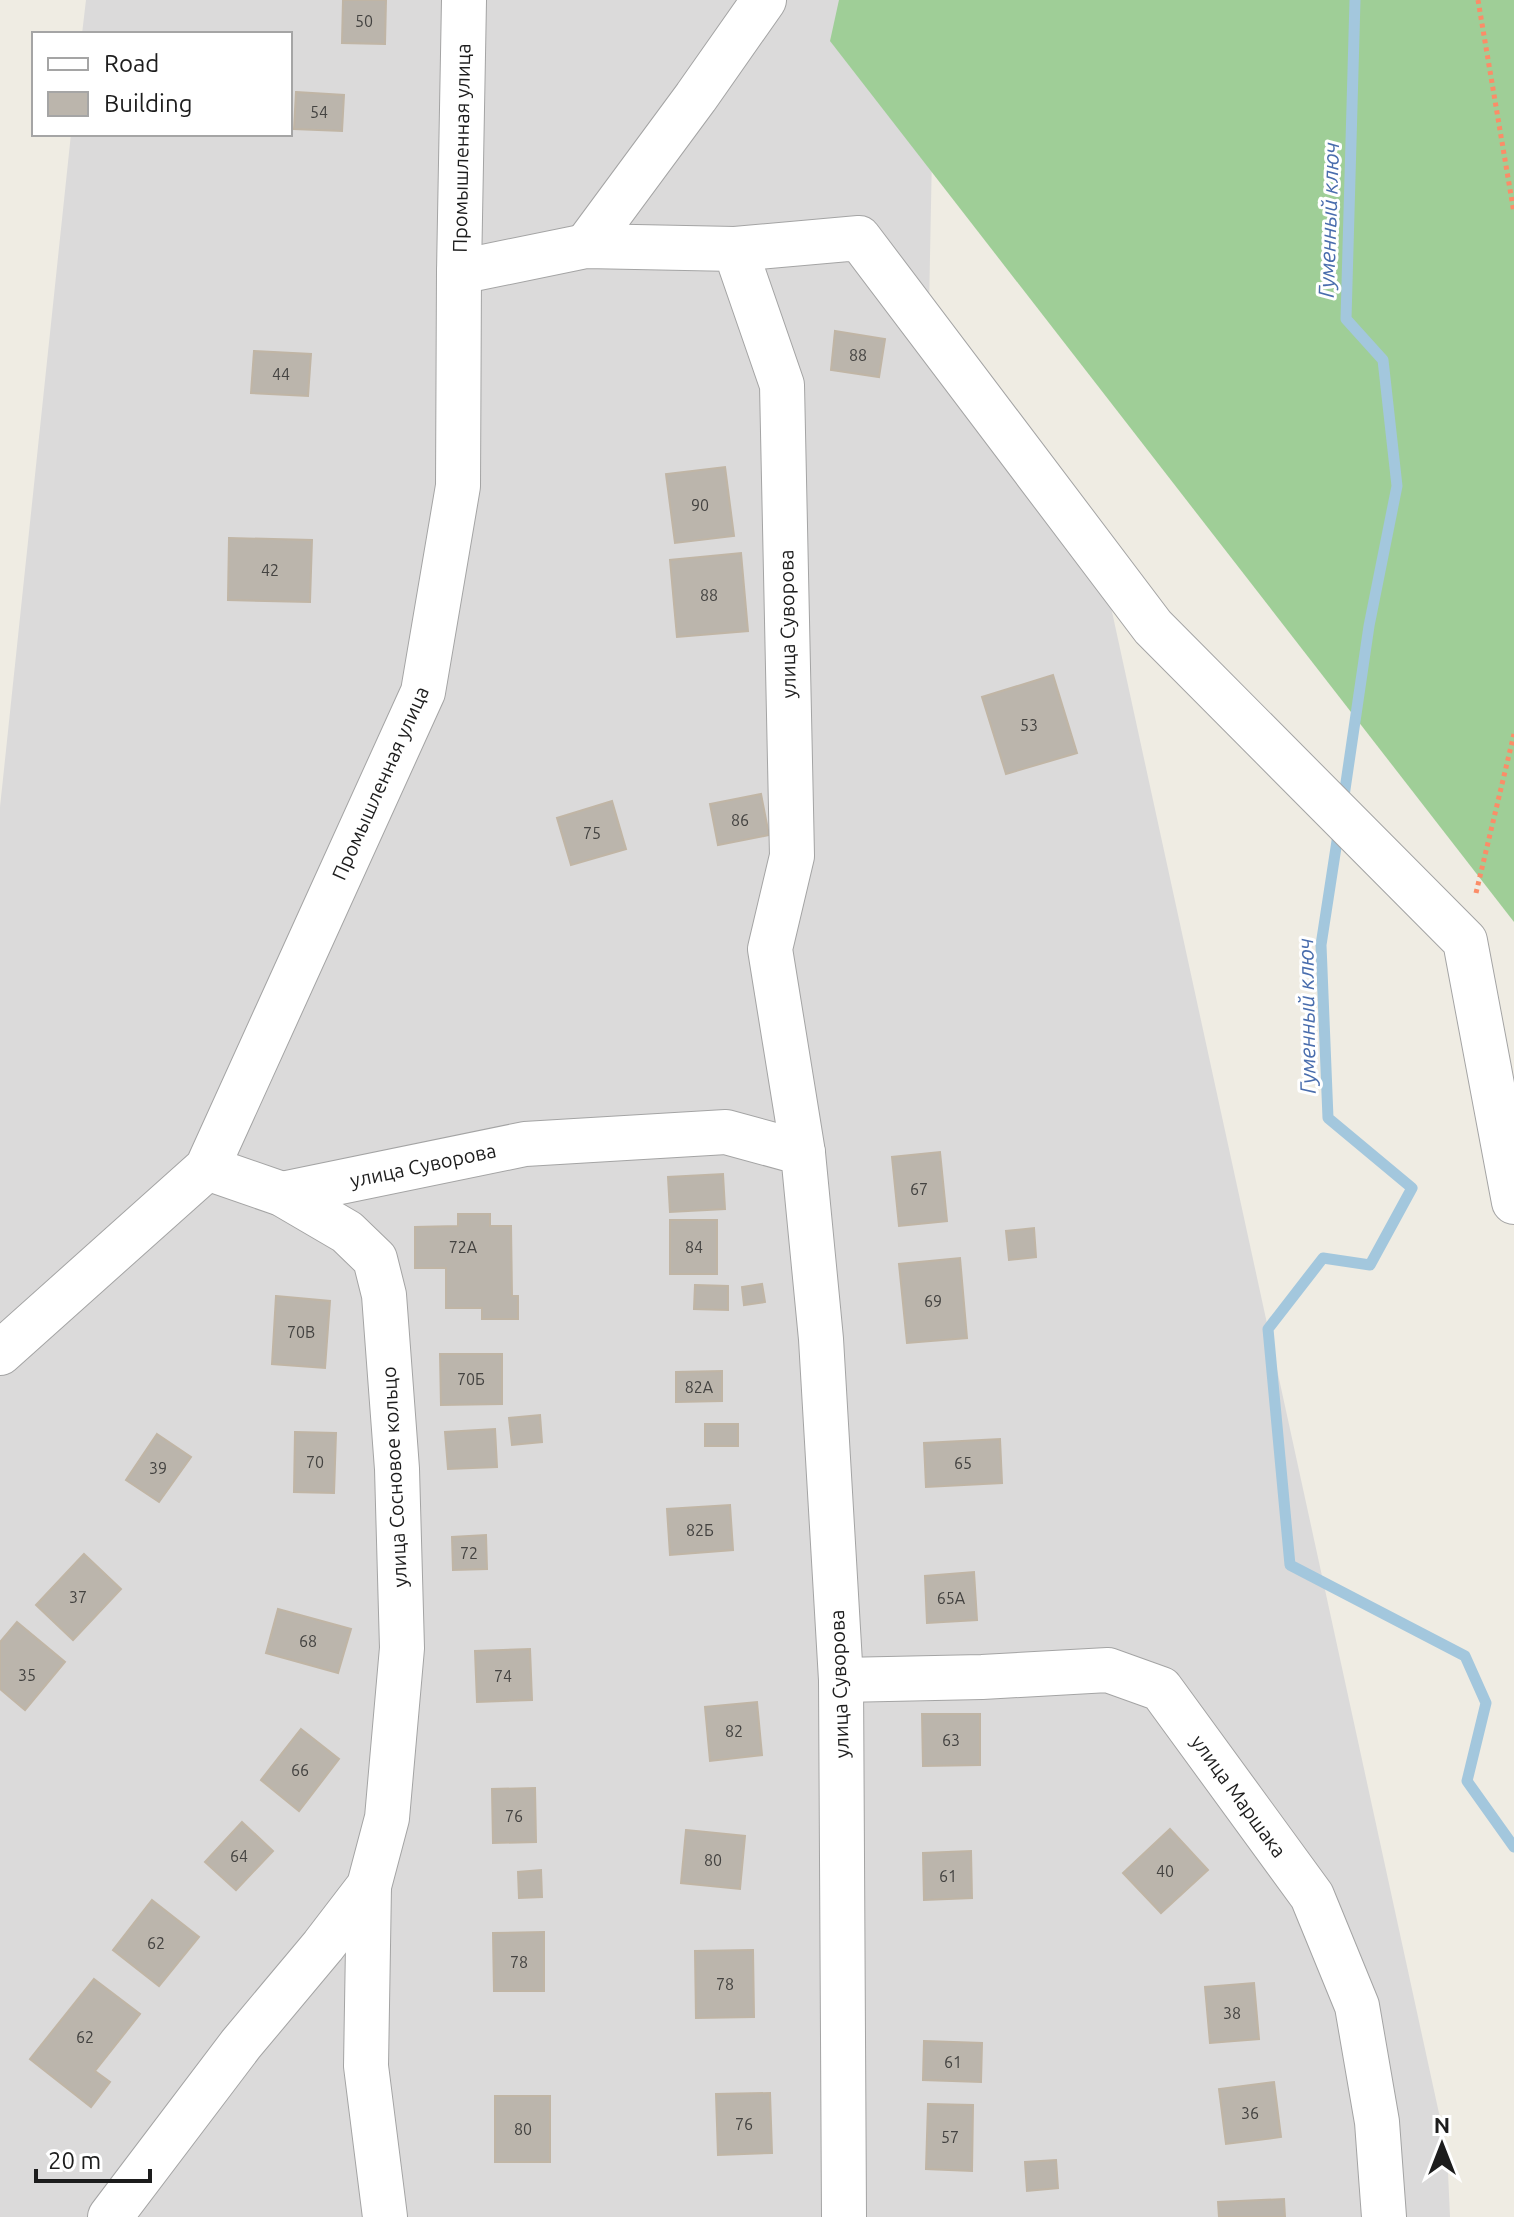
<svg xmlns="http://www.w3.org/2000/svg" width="1514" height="2217" viewBox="0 0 1514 2217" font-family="Ubuntu,sans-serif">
  <rect width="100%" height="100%" fill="#efece3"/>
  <path fill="#dbdada" d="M 86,0 L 935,0 L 929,308 L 1104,575 L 1447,2150 L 1450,2217 L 0,2217 L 0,807 L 71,134 L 290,134 L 290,34 L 82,34 Z"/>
  <path fill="#9fce97" d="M 839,0 L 1514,0 L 1514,922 L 830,41 Z"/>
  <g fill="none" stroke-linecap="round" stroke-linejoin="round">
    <g stroke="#a3c7dd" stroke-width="11">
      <path d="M 1343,803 L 1369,626 L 1397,486 L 1383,360 L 1346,319 L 1355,0"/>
      <path d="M 1339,828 L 1321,945 L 1328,1118 L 1412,1188 L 1370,1265 L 1323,1258 L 1268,1329 L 1290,1565 L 1465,1656 L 1486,1703 L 1467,1781 L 1514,1847"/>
    </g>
  </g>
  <g fill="#bbb5ac" stroke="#c0b5a5" stroke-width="2">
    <path d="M 343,0 L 386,0 L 385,44 L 342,43 Z"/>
    <path d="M 296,92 L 344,95 L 342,131 L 294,129 Z"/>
    <path d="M 835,331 L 885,339 L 879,377 L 831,370 Z"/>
    <path d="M 254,351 L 311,354 L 308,396 L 251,393 Z"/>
    <path d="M 725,467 L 734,536 L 675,543 L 666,474 Z"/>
    <path d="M 229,538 L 312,540 L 310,602 L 228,600 Z"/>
    <path d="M 741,553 L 748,631 L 677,637 L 670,560 Z"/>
    <path d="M 1053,675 L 1077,753 L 1006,774 L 982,697 Z"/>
    <path d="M 761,794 L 769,835 L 718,845 L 710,804 Z"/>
    <path d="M 612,801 L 626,849 L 571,865 L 557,818 Z"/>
    <path d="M 940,1152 L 947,1221 L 899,1226 L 892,1157 Z"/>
    <path d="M 723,1174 L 725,1209 L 670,1212 L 668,1177 Z"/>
    <path d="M 458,1214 L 490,1214 L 490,1226 L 511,1226 L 512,1296 L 518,1296 L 518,1319 L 482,1319 L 482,1308 L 446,1308 L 446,1268 L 415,1268 L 415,1227 L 458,1226 Z"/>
    <rect x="670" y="1220" width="47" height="54"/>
    <path d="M 1034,1228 L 1036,1257 L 1009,1260 L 1006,1231 Z"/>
    <path d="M 960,1258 L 967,1338 L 907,1343 L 899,1264 Z"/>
    <path d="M 762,1284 L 765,1302 L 744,1305 L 742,1287 Z"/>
    <path d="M 695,1285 L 728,1286 L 728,1310 L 694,1309 Z"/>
    <path d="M 276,1296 L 330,1301 L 325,1368 L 272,1364 Z"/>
    <path d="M 440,1354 L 502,1354 L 502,1404 L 441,1405 Z"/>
    <path d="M 722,1371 L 722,1401 L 676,1402 L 676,1372 Z"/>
    <path d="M 540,1415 L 542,1442 L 512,1445 L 509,1418 Z"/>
    <rect x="705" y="1424" width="33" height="22"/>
    <path d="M 495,1429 L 497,1467 L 448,1469 L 445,1432 Z"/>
    <path d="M 295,1432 L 336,1433 L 334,1493 L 294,1492 Z"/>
    <path d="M 157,1434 L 191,1457 L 159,1502 L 126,1480 Z"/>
    <path d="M 1000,1439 L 1002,1483 L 926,1487 L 924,1443 Z"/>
    <path d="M 730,1505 L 733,1550 L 670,1555 L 667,1509 Z"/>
    <path d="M 486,1535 L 487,1569 L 453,1570 L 452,1537 Z"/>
    <path d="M 84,1554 L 121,1589 L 73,1640 L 36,1605 Z"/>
    <path d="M 974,1572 L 977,1620 L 927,1623 L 925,1576 Z"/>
    <path d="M 278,1609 L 351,1629 L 338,1673 L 266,1653 Z"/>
    <path d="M 17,1622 L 65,1662 L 25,1710 L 0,1689 L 0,1642 Z"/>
    <path d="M 530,1649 L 532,1700 L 477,1702 L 475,1651 Z"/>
    <path d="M 757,1702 L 762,1755 L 710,1761 L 705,1707 Z"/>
    <path d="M 922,1714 L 980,1714 L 980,1765 L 923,1766 Z"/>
    <path d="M 301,1729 L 339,1759 L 299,1811 L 261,1780 Z"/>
    <path d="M 535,1788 L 536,1842 L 493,1843 L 492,1789 Z"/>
    <path d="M 242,1822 L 273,1851 L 236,1890 L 205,1862 Z"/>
    <path d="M 1170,1829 L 1208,1870 L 1161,1913 L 1123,1873 Z"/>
    <path d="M 686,1830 L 745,1836 L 740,1889 L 681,1883 Z"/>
    <path d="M 971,1851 L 972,1898 L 924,1900 L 923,1853 Z"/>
    <path d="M 541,1870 L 542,1897 L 519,1898 L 518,1872 Z"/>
    <path d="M 152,1900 L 199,1937 L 159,1986 L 113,1950 Z"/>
    <path d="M 544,1932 L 544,1991 L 494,1991 L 493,1933 Z"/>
    <path d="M 753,1950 L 754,2017 L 696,2018 L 695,1951 Z"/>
    <path d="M 94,1979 L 140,2014 L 95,2071 L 110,2082 L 91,2107 L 30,2059 Z"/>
    <path d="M 1254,1983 L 1259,2039 L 1210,2043 L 1205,1987 Z"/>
    <path d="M 924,2041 L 982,2043 L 981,2082 L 923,2080 Z"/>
    <path d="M 1274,2082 L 1281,2137 L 1226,2144 L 1219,2089 Z"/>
    <path d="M 770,2093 L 772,2153 L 718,2155 L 716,2094 Z"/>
    <rect x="495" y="2096" width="55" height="66"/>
    <path d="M 928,2104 L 973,2105 L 972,2171 L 926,2169 Z"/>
    <path d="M 1056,2160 L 1058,2188 L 1027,2191 L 1025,2162 Z"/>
    <path d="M 1284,2199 L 1285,2217 L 1219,2217 L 1218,2202 Z"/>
  </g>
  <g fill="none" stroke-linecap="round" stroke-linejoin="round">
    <defs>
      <g id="minor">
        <path d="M 586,246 L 696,97 L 764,0"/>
        <path d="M 735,249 L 859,238 L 1153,627 L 1465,941 L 1514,1202"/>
        <path d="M 459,272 L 586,246 L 735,249 L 782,385 L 792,856 L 770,949 L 803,1153"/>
        <path d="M 282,1194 L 525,1144 L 726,1132 L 803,1153 L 821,1339 L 841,1680 L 844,2217"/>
        <path d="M 0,1353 L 207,1168 L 423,692 L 458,486 L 459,272 L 464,0"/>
        <path d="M 841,1680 L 982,1677 L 1108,1670 L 1161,1689 L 1312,1896 L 1357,2006 L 1377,2122 L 1384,2217"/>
        <path d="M 369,1886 L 366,2066 L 385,2217"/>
        <path d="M 110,2217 L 241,2044 L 323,1946 L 369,1886 L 387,1818 L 402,1648 L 397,1469 L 384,1295 L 375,1259 L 347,1232 L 282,1194 L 207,1168"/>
      </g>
    </defs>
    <use href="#minor" stroke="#a4a4a4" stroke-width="46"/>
    <g stroke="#fb8d68" stroke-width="5" stroke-dasharray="4 4" stroke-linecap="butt">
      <path d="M 1478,0 L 1514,213"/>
      <path d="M 1476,893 L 1514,734"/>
    </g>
    <use href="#minor" stroke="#fff" stroke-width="44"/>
  </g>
  <g text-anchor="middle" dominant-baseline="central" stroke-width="6" stroke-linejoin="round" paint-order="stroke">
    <g font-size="16" fill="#444341">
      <text x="364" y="21">50</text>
      <text x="319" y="112">54</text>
      <text x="858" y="355">88</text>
      <text x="281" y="374">44</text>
      <text x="700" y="505">90</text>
      <text x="270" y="570">42</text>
      <text x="709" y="595">88</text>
      <text x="1029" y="725">53</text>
      <text x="740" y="820">86</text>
      <text x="592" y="833">75</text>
      <text x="919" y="1189">67</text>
      <text x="463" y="1247">72А</text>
      <text x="694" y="1247">84</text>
      <text x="933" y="1301">69</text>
      <text x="301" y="1332">70В</text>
      <text x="471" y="1379">70Б</text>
      <text x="699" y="1387">82А</text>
      <text x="315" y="1462">70</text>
      <text x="963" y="1463">65</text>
      <text x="158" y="1468">39</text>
      <text x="700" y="1530">82Б</text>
      <text x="469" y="1553">72</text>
      <text x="78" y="1597">37</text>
      <text x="951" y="1598">65А</text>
      <text x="308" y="1641">68</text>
      <text x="27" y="1675">35</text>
      <text x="503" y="1676">74</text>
      <text x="734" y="1731">82</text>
      <text x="951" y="1740">63</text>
      <text x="300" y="1770">66</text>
      <text x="514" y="1816">76</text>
      <text x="239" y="1856">64</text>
      <text x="713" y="1860">80</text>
      <text x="1165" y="1871">40</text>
      <text x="948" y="1876">61</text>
      <text x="156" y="1943">62</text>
      <text x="519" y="1962">78</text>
      <text x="725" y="1984">78</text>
      <text x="1232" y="2013">38</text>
      <text x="85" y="2037">62</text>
      <text x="953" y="2062">61</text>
      <text x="1250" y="2113">36</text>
      <text x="744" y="2124">76</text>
      <text x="523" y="2129">80</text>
      <text x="950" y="2137">57</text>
    </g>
    <g font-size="20" fill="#1d1d1d" stroke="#fff">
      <text transform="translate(461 148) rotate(-89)">Промышленная улица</text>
      <text transform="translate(787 624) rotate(-91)">улица Суворова</text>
      <text transform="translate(380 783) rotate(-66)">Промышленная улица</text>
      <text transform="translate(423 1165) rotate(-12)">улица Суворова</text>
      <text transform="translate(394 1477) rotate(-93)">улица Сосновое кольцо</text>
      <text transform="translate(839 1684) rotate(-92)">улица Суворова</text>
      <text transform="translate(1239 1796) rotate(54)">улица Маршака</text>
    </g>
    <g font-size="22" font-style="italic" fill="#496dad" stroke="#fff">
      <text transform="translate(1328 220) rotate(-88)">Гуменный ключ</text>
      <text transform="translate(1306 1016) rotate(-91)">Гуменный ключ</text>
    </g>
  </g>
  <rect x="32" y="32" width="260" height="104" fill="#ffffff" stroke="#a5a5a5" stroke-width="2"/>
  <rect x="48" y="58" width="40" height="12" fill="#ffffff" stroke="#a5a5a5" stroke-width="2"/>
  <text x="104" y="72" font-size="24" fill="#1d1d1d">Road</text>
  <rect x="48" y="92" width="40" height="24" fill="#bbb5ac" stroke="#a5a5a5" stroke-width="2"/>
  <text x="104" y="112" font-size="24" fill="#1d1d1d">Building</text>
  <g transform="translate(1442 2145)" stroke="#ffffff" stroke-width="6" paint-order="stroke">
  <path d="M0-6L14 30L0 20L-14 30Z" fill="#1d1d1d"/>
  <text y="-12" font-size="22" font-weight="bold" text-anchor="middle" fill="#1d1d1d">N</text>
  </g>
  <path d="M36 2169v12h114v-12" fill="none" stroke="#1d1d1d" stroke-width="4"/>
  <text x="48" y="2169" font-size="24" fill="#1d1d1d" stroke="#ffffff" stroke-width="6" paint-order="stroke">20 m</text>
</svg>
